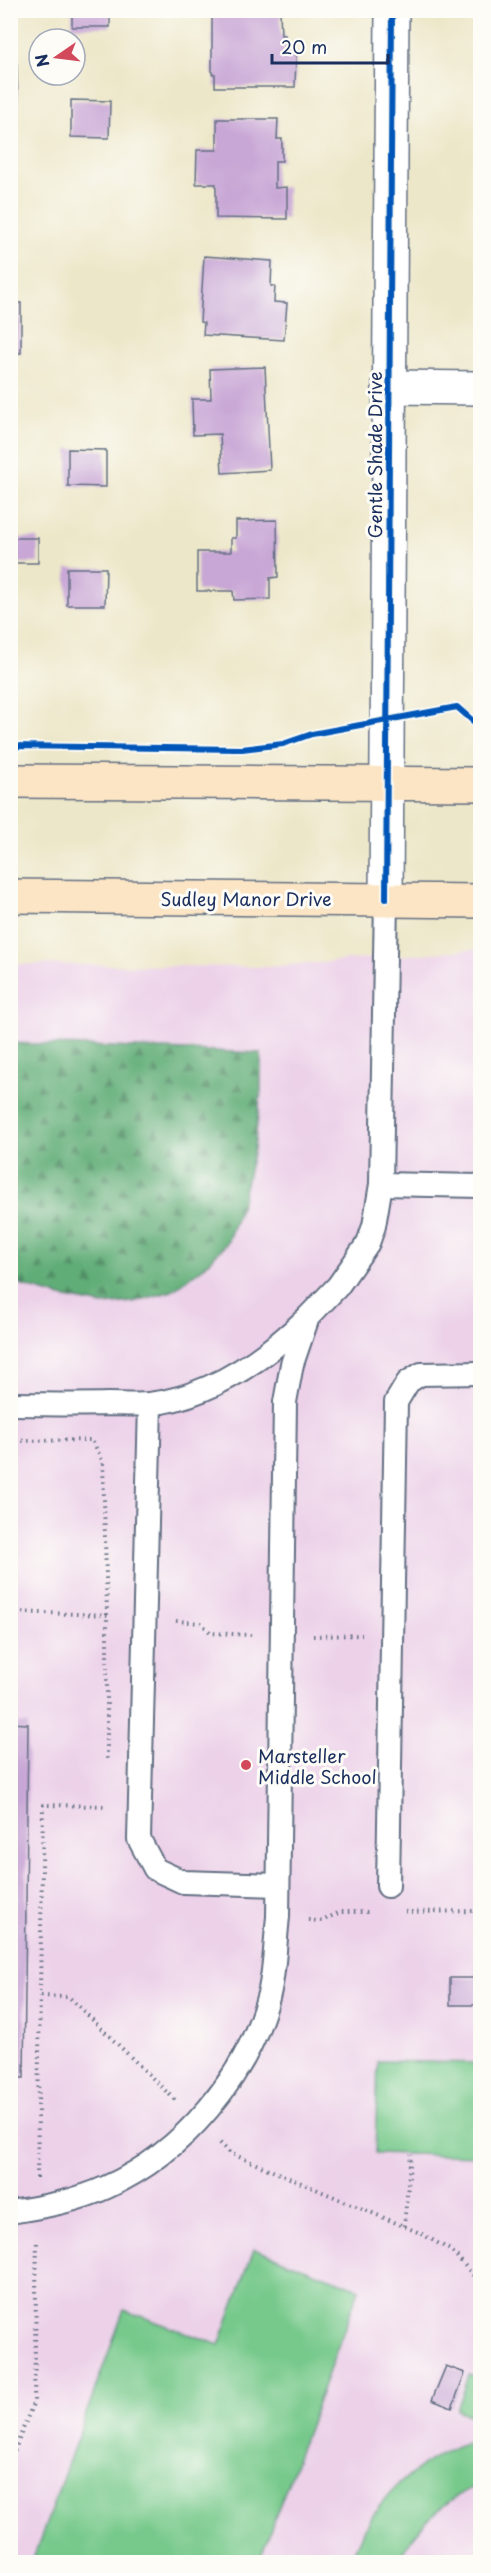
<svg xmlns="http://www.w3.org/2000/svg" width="491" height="2573" viewBox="0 0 491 2573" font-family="'Playpen Sans',sans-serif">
  <defs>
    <pattern id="forest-firs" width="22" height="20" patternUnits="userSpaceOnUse" patternTransform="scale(1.5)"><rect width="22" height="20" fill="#61ad77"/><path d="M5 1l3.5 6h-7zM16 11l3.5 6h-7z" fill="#4f8d65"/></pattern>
  </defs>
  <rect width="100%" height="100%" fill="#fdfcf7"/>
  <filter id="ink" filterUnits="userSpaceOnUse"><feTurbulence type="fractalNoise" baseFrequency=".0167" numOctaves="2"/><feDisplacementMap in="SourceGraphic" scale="12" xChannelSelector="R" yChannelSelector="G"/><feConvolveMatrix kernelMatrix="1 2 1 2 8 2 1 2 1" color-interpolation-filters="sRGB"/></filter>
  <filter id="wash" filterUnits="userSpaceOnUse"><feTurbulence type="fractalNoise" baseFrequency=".008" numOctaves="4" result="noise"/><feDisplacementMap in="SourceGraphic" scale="24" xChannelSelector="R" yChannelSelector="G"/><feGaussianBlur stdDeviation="1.35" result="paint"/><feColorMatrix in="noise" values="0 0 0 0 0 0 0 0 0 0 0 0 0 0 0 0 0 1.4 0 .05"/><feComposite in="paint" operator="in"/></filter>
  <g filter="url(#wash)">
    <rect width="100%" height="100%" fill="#ede7c9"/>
    <path fill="#ecd1e9" d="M 480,949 L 480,2562 L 11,2562 L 11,964 L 266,967 Z"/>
    <path fill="url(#forest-firs)" stroke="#3e6e6a" stroke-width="1.5" d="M 11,1043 L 261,1053 L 261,1091 L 254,1149 L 241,1205 L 227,1243 L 204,1267 L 172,1291 L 133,1302 L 103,1305 L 61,1297 L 23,1286 L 11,1279 Z"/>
    <g fill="#77c98b" stroke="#497c74" stroke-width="1.5">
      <path d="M 378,2061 L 480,2063 L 480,2156 L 375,2153 Z"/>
      <path d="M 254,2249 L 359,2289 L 259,2562 L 32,2562 L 124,2310 L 219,2345 Z"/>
      <path d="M 469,2375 L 480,2380 L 480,2420 L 457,2410 Z"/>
      <path d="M 480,2437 L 480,2484 C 443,2500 416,2528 397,2562 L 350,2562 C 373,2498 416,2459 480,2437 Z"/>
    </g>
    <g id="blocks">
      <g fill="#c8a6d5">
        <rect x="72" y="10" width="38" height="17"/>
        <path d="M 212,10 L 280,11 L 281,35 L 285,35 L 285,53 L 296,53 L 295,87 L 215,87 L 215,74 L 212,74 Z"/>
        <path d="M 10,64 L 17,64 L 18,123 L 10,123 Z"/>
        <path d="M 71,100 L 110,101 L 109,138 L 71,137 Z"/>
        <path d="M 217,119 L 278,119 L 277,139 L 282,139 L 282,161 L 275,161 L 275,188 L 287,187 L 287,219 L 216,218 L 216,184 L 196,184 L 197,150 L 217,150 Z"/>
        <path d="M 10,174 L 14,174 L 15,234 L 10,234 Z"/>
        <path d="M 204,256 L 272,261 L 271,286 L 275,286 L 274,302 L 287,303 L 284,340 L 203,335 L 204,323 L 200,322 Z"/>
        <rect x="10" y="303" width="11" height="50"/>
        <path d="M 265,367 L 270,470 L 222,473 L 220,434 L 193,435 L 192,399 L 211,399 L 210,369 Z"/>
        <path d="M 68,449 L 106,450 L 106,487 L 68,486 Z"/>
        <path d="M 277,520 L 278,577 L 270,578 L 270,599 L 234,600 L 233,591 L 197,591 L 197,552 L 231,552 L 231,538 L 236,538 L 236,521 Z"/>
        <path d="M 10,538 L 38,538 L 38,563 L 14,563 L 14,588 L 10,588 Z"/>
        <path d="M 67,568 L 106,568 L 105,605 L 67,605 Z"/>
        <path d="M 10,1723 L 28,1724 L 28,1727 L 24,2078 L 10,2078 Z"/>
        <path d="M 480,1927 L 480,2057 L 476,2057 L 476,2005 L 450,2005 L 450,1978 L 476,1978 L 475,1928 Z"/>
        <path d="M 446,2366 L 465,2373 L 452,2408 L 432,2400 Z"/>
      </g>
    </g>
  </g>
  <g filter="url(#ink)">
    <use href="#blocks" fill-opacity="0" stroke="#646f83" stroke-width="1.5"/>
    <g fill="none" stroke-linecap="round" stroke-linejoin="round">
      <defs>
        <g id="service">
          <path d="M 381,1184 L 480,1186"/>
          <path d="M 10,1404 C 43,1404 75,1405 108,1404 C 121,1404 136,1405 149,1404 C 210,1397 263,1360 306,1319"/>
          <path d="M 150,1404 L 139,1839 L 155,1869 L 183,1882 L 278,1885"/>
          <path d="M 388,1886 L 396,1402 L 408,1382 L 421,1374 L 480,1373"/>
          <path d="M 10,2212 C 43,2207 77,2201 107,2187 C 183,2153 248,2076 269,1994 C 275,1970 275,1942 278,1917 L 285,1402 L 292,1364 L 308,1317 L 338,1286 L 368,1243 L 374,1226 L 381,1184 L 386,899"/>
        </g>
        <g id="minor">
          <path d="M 389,387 L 480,388"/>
          <path d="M 386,899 L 392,10"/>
        </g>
        <g id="secondary">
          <path d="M 10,781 L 480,784"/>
          <path d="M 10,896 L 480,901"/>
        </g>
      </defs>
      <use href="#service" stroke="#646f83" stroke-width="26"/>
      <use href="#minor" stroke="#646f83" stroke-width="36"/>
      <use href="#secondary" stroke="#646f83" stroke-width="36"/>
      <g stroke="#646f83" stroke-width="4" stroke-dasharray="1.5 4.5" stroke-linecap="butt">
        <path d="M 10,1441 L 92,1440 L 103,1462 L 107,1615 L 107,1762"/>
        <path d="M 10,1612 L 109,1615"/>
        <path d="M 176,1621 L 201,1623 L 211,1633 L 251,1635"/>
        <path d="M 313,1636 L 362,1635"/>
        <path d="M 405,1912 L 480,1911"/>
        <path d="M 308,1920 L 322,1921 L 340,1912 L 371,1912"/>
        <path d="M 41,1996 L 69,1997 L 175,2100"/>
        <path d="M 220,2143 L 230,2153 L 420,2233 L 452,2251 L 474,2276 L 480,2287"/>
        <path d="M 37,2178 L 43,1805 L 106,1806"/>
        <path d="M 404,2226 L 411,2154"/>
        <path d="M 474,2276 L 480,2276"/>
        <path d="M 10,2462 L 34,2401 L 37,2239"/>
      </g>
      <use href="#service" stroke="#fff" stroke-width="22"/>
      <use href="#minor" stroke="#fff" stroke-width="33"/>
      <use href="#secondary" stroke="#fce5c4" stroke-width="33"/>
      <defs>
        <g id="cycleway">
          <path d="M 10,746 L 242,749 L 283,744 L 312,734 L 457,707 L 473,721 L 480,722"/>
          <path d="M 386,899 L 392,10"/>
        </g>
      </defs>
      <use href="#cycleway" stroke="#fdfcf7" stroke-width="10"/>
      <use href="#cycleway" stroke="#0057b8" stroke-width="6"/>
    </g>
  </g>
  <circle fill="#d1495b" stroke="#fdfcf7" stroke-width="2" cx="246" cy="1765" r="6"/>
  <g text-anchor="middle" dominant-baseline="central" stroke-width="6" stroke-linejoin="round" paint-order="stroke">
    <g font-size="18" fill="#1b2f5e" stroke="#fdfcf7">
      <text transform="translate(374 455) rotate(-90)">Gentle Shade Drive</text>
      <text x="246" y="898">Sudley Manor Drive</text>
    </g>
    <g font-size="18" fill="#1b2f5e" stroke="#fdfcf7" text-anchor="start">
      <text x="258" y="1755">Marsteller<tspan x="258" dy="21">Middle School</tspan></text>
    </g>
  </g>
  <rect width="491" height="2573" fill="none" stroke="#fdfcf7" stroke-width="36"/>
  <g transform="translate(57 57) rotate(256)"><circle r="28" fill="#fdfcf7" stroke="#a3aaba" stroke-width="1.5"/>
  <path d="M0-4.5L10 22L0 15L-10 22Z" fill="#d1495b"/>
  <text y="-9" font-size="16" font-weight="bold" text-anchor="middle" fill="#1b2f5e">N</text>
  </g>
  <path d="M272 54v9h116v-9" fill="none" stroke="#1b2f5e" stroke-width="3"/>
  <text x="281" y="54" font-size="18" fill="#1b2f5e" stroke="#fdfcf7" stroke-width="4.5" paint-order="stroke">20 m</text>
</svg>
